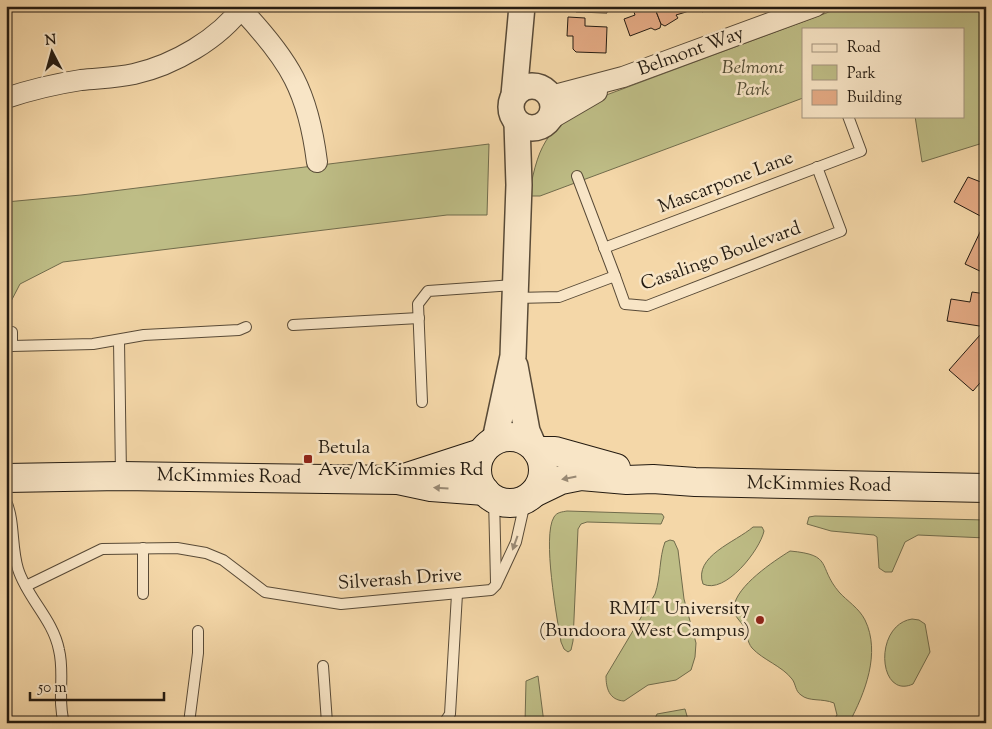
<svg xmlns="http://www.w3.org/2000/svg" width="992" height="729" viewBox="0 0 992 729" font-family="'Sorts Mill Goudy',serif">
  <rect width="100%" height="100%" fill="#f4d7a8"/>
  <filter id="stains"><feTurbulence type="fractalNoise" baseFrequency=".004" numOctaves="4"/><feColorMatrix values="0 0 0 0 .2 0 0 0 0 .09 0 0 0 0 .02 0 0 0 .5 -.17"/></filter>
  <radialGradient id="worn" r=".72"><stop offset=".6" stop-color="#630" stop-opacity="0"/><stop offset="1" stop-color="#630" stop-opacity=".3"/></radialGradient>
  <g fill="#bebd86" stroke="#716c4c">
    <path d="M 845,6 L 986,6 L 986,142 L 922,162 L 915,116 L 963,116 L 963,29 L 803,29 L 803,98 L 540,196 L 529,196 C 539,137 550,127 601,97 Z"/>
    <path d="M 489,144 L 487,215 L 447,215 L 63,262 L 20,284 L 6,311 L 6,202 L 81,195 Z"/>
    <path d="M 567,511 L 662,514 L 664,517 L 661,524 L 587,522 L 581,524 L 578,529 L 573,641 L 571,650 L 568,652 L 564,649 L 561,642 C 557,618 542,536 554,517 C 557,512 562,512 567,511 Z"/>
    <path d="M 815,516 L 986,520 L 986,538 L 918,535 L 905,542 L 892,572 L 885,572 L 879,568 L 877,537 L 874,535 L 831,531 L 807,524 L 809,517 Z"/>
    <path d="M 753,527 L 762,527 L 764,531 C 760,550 725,595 703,584 C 693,556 736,542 753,527 Z"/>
    <path d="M 670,540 L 674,541 L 678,550 L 684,599 L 696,643 L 695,657 L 691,670 L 676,680 L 648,685 L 624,701 C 609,700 606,688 606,676 L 655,594 C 661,577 659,558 665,542 Z"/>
    <path d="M 790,551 C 834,555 817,566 839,592 C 847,601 859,608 865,620 C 881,653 865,693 849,723 L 832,723 L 837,715 L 834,703 C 822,698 809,702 801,695 C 795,691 796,684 792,679 C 782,666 763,660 752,648 C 747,642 747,633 744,627 C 740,620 733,616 734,607 C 736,586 774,561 790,551 Z"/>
    <path d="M 912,619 L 919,620 L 925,624 L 930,652 L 913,684 C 878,700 873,625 912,619 Z"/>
    <path d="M 538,676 L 544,723 L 525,723 L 526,681 Z"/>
    <path d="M 685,709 L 689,723 L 653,723 L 657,714 Z"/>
  </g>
  <g fill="#e4aa84" stroke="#241b11">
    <path d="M 573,6 L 607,6 L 607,13 L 576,12 Z"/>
    <path d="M 632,6 L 654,6 L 661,24 L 660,28 L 655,30 L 651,28 L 630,36 L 624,19 L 635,15 Z"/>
    <path d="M 654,6 L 683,6 L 686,12 L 676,15 L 678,18 L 665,26 L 661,24 Z"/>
    <path d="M 683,6 L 712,6 L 712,8 L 702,12 L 700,9 L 695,11 L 694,8 L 686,12 Z"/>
    <path d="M 568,17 L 585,18 L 585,26 L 607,27 L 606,53 L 576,52 L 573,49 L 573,36 L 567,36 Z"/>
    <path d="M 968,177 L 986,184 L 986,219 L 954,202 Z"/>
    <path d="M 981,230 L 986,233 L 986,279 L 982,277 L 984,273 L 965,264 Z"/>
    <path d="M 972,292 L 986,294 L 986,327 L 947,321 L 951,299 L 970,302 Z"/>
    <path d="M 980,335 L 986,340 L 986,376 L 973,391 L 949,370 Z"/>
  </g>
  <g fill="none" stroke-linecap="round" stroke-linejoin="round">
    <defs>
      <g id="service">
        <path d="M 577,176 L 615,276"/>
        <path d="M 604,248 L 861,151 L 848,116"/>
        <path d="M 516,298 L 559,297 L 615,276 L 625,304 L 647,306 L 841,231 L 817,167"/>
        <path d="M 293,325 L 419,318"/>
        <path d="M 12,332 L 12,346 L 93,344 L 144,335 L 239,330 L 246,327"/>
        <path d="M 119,341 L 121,475"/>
        <path d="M 422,402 L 418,304 L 428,291 L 515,285"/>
        <path d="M 494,498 L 496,582"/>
        <path d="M 6,501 C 15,522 11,546 18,569 C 27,598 53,619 59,650 C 65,674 57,700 64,723"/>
        <path d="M 143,548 L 143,594"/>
        <path d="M 26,586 L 102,549 L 177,548 L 206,553 L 223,560 L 265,592 L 341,604 L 491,590 L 496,585 L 516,542 L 526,498"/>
        <path d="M 323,666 L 327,723"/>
        <path d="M 189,723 L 198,653 L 198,631"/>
        <path d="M 444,723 L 450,714 L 457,594"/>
      </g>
      <g id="minor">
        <path d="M 241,9 C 290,61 308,91 317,162"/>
        <path d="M 551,96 L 623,77 L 816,6"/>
        <path d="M 6,98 C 30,90 55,84 81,80 C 99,78 116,78 134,74 C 174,65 219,39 243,6"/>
        <path d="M 549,120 L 597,92"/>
      </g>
      <g id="tertiary">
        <circle cx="532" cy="107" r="21"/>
        <path d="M 514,95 L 522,6"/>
        <path d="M 515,366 L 527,431 L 534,447"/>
        <path d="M 495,440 L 513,356 L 519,185 L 517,123"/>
      </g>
      <g id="secondary">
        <circle cx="510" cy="470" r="33"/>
        <path d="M 537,451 L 555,451 L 616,468"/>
        <path d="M 6,478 L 121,476 L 398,480 L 431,487 L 485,491"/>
        <path d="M 398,480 L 481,453"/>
        <path d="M 534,493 L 561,480 L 581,476 L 627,480 L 653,479 L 695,482 L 986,488"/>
      </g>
    </defs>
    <use href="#service" stroke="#584a37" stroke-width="12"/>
    <use href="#minor" stroke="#584a37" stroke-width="22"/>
    <use href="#tertiary" stroke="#584a37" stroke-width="28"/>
    <use href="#secondary" stroke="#241b11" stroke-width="30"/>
    <use href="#service" stroke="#f8e5c6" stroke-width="10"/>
    <use href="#minor" stroke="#f8e5c6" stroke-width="20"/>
    <use href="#tertiary" stroke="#f8e5c6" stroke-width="25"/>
    <use href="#secondary" stroke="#f8e5c6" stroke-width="28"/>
  </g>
  <defs><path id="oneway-solid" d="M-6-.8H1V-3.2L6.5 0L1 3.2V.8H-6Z" transform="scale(1.25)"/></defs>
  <g fill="#998a75">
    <use href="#oneway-solid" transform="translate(569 478) rotate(169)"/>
    <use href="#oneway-solid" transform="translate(441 488) rotate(-176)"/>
    <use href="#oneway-solid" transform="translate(515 543) rotate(110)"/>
  </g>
  <g fill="#8f2418" stroke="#f8e5c6" stroke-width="2">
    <rect x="303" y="454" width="10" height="10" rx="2.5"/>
    <circle cx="760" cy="620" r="5"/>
  </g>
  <g text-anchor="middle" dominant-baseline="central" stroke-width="5" stroke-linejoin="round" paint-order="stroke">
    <g font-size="19" fill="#241b11" stroke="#f8e5c6">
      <text transform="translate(691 52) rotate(-20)">Belmont Way</text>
      <text transform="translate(726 183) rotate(-21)">Mascarpone Lane</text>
      <text transform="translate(721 257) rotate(-20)">Casalingo Boulevard</text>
      <text transform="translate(229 477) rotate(1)">McKimmies Road</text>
      <text transform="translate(819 485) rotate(1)">McKimmies Road</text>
      <text transform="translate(400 580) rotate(-4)">Silverash Drive</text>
    </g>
    <g font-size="19" font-style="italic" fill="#524c34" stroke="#f8e5c6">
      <text x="753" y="68">Belmont<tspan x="753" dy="22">Park</tspan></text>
    </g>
    <g font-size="19" fill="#241b11" stroke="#f8e5c6" text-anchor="start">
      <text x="318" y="448">Betula<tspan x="318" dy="22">Ave/McKimmies Rd</tspan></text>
      <text x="750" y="609" text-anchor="end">RMIT University<tspan x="750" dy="22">(Bundoora West Campus)</tspan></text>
    </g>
  </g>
  <rect width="992" height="729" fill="none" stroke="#f4d7a8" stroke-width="25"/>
  <rect x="8" y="8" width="977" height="714" fill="none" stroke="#241b11" stroke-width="2.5"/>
  <rect x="12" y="12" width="967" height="704" fill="none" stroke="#241b11"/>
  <rect x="802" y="28" width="162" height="90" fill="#f8e5c6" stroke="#a3947e"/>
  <rect x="812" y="44" width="25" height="8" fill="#f8e5c6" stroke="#a3947e"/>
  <text x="847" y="52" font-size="15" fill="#241b11">Road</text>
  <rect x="812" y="65" width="25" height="15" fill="#bebd86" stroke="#a3947e"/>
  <text x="847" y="78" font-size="15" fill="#241b11">Park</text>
  <rect x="812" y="90" width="25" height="15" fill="#e4aa84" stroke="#a3947e"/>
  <text x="847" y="102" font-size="15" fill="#241b11">Building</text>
  <g transform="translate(52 52) rotate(354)" stroke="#f8e5c6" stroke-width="4" paint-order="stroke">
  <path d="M0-4L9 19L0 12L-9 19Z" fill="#241b11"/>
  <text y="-8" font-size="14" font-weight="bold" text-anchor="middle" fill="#241b11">N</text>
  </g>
  <path d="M30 692v8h134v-8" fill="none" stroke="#241b11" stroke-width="2.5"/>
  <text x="38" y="692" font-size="15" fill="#241b11" stroke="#f8e5c6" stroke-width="4" paint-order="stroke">50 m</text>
  <rect width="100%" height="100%" filter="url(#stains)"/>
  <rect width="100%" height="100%" fill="url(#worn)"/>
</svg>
